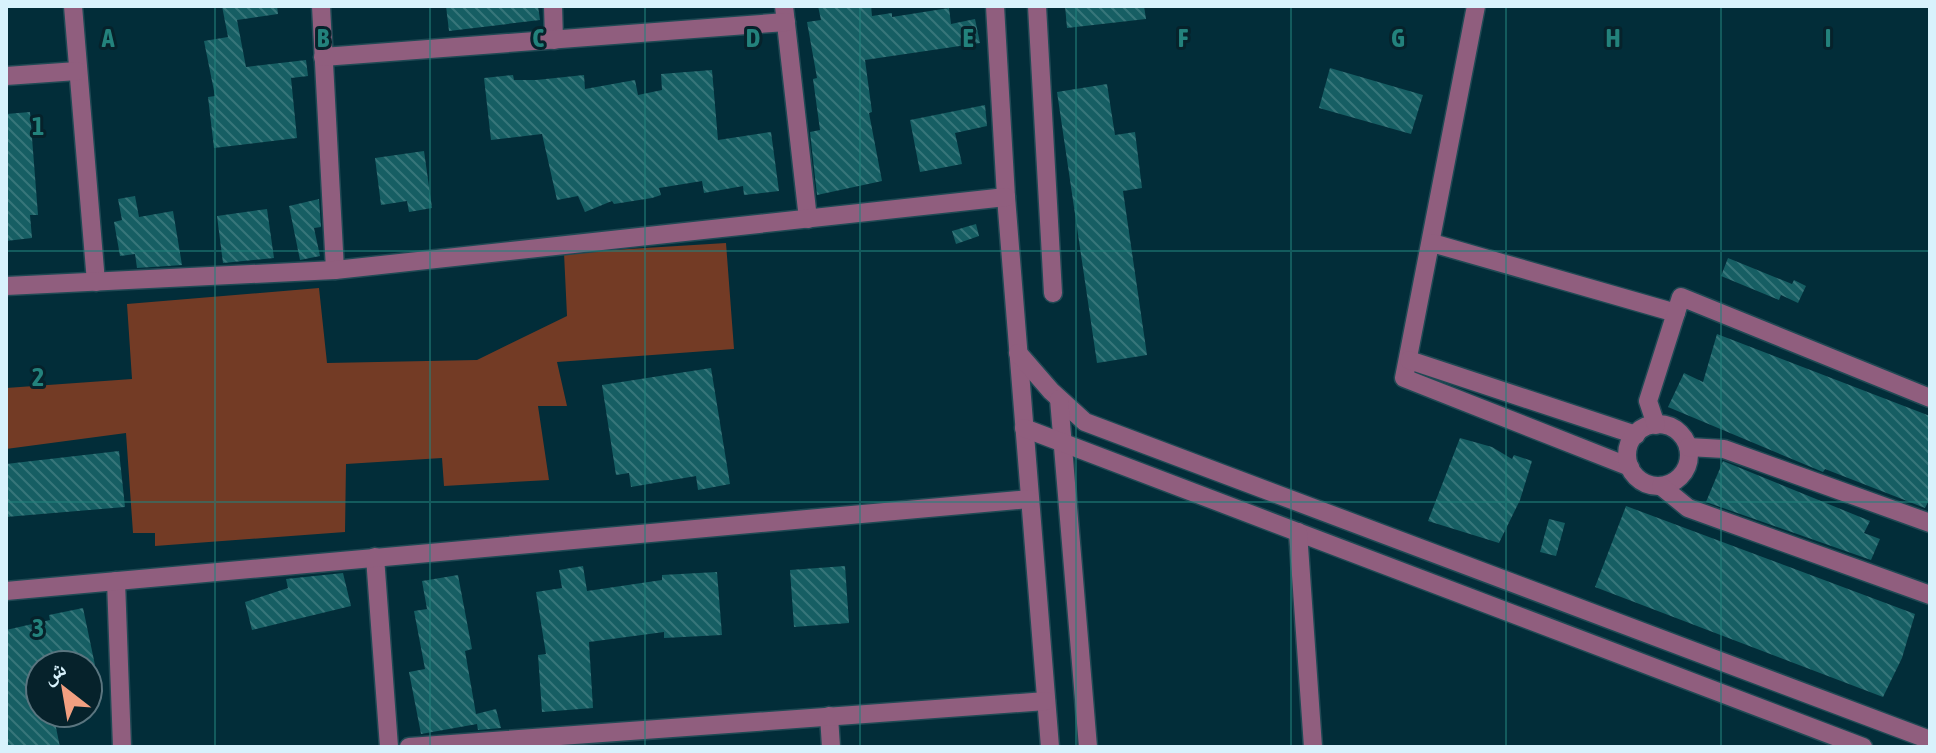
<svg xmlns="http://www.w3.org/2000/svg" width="1936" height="753" viewBox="0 0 1936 753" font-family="'Asap Condensed','Noto Naskh Arabic',sans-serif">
  <defs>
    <pattern id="building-back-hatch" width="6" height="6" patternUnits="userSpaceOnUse" patternTransform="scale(2)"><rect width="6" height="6" fill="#165e63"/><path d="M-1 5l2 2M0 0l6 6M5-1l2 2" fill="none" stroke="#37767a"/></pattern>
  </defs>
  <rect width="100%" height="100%" fill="#022d39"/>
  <path fill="#733b25" d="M 726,243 L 734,349 L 557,362 L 567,406 L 538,406 L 549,480 L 444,486 L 442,458 L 346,464 L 345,532 L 155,546 L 155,533 L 133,533 L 126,433 L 6,449 L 6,388 L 132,379 L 127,304 L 319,288 L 327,363 L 477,360 L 567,316 L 564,253 Z"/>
  <g fill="url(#building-back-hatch)">
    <path d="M 222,6 L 277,6 L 278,14 L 237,20 L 246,67 L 306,60 L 308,76 L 291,78 L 297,138 L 214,148 L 208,97 L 215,96 L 204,41 L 228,37 Z"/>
    <path d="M 446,6 L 538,6 L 540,20 L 449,31 Z"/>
    <path d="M 818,6 L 871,6 L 872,16 L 892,13 L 892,17 L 949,8 L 951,24 L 975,19 L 980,43 L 865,60 L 872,112 L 869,113 L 882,181 L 817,195 L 810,132 L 820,130 L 813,79 L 817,78 L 807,22 L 821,20 Z"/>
    <path d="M 1065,6 L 1144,6 L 1146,19 L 1067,28 Z"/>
    <path d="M 1330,68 L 1423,95 L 1411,134 L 1319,108 Z"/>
    <path d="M 712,70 L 718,140 L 771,132 L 779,191 L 744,195 L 743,186 L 704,193 L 702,181 L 659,188 L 661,195 L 652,198 L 614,204 L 612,201 L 585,212 L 578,196 L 557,200 L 542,134 L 491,140 L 484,78 L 513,75 L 514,80 L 536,80 L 584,75 L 585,89 L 635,80 L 638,95 L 662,90 L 661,74 Z"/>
    <path d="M 1107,84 L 1115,135 L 1135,132 L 1142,188 L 1123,191 L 1147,355 L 1097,363 L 1057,92 Z"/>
    <path d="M 985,105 L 987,126 L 955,133 L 962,164 L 920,172 L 910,120 Z"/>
    <path d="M 30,112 L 38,215 L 30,215 L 32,238 L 6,241 L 6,114 Z"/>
    <path d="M 424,151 L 432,208 L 409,212 L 407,201 L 381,205 L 375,158 Z"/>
    <path d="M 135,196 L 139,217 L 173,211 L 182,265 L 137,268 L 135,254 L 120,256 L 114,222 L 122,220 L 118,199 Z"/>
    <path d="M 319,199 L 321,227 L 314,228 L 320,256 L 300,260 L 289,206 Z"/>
    <path d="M 267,209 L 274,258 L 223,263 L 217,216 Z"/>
    <path d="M 976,224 L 979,236 L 956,244 L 952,231 Z"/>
    <path d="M 1728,258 L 1792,284 L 1794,280 L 1806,286 L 1798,303 L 1781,295 L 1779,300 L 1721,276 Z"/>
    <path d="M 1717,334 L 1930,416 L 1930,498 L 1925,508 L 1825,469 L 1823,472 L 1668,407 L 1684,373 L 1703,382 Z"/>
    <path d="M 711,368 L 730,484 L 698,490 L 696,476 L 631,487 L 629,473 L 616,475 L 602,385 Z"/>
    <path d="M 1460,438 L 1492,447 L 1512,459 L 1514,455 L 1532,461 L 1520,500 L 1499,543 L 1428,521 Z"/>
    <path d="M 119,451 L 125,507 L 6,517 L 6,464 Z"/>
    <path d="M 1723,461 L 1870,521 L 1864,533 L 1880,539 L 1871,560 L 1706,502 Z"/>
    <path d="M 1626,506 L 1915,614 L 1902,658 L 1883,697 L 1595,587 Z"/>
    <path d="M 1549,519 L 1565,523 L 1556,556 L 1540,552 Z"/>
    <path d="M 583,566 L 587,591 L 662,580 L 662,575 L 717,572 L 722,635 L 664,638 L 664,632 L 589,642 L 593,708 L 542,712 L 538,655 L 546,654 L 536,592 L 562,588 L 559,570 Z"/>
    <path d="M 845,566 L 849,623 L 794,627 L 790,570 Z"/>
    <path d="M 343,573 L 351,606 L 252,630 L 245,602 L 288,588 L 286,579 Z"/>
    <path d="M 458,575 L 472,649 L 465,651 L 476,714 L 496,709 L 501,728 L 478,730 L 477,724 L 421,734 L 409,672 L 425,669 L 414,611 L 427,609 L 422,581 Z"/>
    <path d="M 83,608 L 95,665 L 40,665 L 40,713 L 53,713 L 60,747 L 6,747 L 6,630 L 50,620 L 49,615 Z"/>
  </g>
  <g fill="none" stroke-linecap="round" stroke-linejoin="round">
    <defs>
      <g id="street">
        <path d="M 73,6 L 96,282"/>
        <path d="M 321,6 L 335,270"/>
        <path d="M 553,6 L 554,40"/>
        <path d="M 784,6 L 808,219"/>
        <path d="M 995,6 L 1006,197 L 1050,747"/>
        <path d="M 1037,6 L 1053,293"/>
        <path d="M 1476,6 L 1404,378 L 1630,467"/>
        <path d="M 323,57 L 786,22"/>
        <path d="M 6,76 L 77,71"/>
        <path d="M 1432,243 L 1676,313"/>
        <path d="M 6,286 L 335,270 L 1006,197"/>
        <path d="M 1018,353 L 1051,391 L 1085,422 L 1930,740"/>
        <path d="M 1409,360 L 1636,435"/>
        <path d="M 1059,399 L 1088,747"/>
        <circle cx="1658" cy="455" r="31"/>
        <path d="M 1656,425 L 1648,401 L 1681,297 L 1930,398"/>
        <path d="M 1024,428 L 1863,747"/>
        <path d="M 1688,447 L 1724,449 L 1930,523"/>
        <path d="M 1661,486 L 1688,508 L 1930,595"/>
        <path d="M 1298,532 L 1313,747"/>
        <path d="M 375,557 L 389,747"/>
        <path d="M 116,581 L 122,747"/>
        <path d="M 6,591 L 1029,499"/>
        <path d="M 829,716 L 831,747"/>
        <path d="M 409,747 L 1046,701"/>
      </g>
    </defs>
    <use href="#street" stroke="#204954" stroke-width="21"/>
    <use href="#street" stroke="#905e7e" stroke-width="18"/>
  </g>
  <path fill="none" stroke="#23827c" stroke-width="2" stroke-opacity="0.55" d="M 215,6 L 215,747M 430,6 L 430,747M 645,6 L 645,747M 860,6 L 860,747M 1076,6 L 1076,747M 1291,6 L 1291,747M 1506,6 L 1506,747M 1721,6 L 1721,747M 6,251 L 1930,251M 6,502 L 1930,502"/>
  <g font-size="26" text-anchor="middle" font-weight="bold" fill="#23827c" stroke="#06222b" stroke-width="6" stroke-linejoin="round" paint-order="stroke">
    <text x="108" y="47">A</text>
    <text x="323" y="47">B</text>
    <text x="538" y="47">C</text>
    <text x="753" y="47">D</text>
    <text x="968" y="47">E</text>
    <text x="1183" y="47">F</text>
    <text x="1398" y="47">G</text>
    <text x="1613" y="47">H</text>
    <text x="1828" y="47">I</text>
    <text x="38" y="135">1</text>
    <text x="38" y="386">2</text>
    <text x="38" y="637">3</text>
  </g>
  <rect width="1936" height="753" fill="none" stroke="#d8f2fc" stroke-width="16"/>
  <g transform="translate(64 689) rotate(329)"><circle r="38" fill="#06222b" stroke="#5a757f" stroke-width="2"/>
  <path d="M0-6L14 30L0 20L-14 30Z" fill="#f2a081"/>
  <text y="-12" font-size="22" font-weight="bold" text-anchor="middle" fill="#d8f2fc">ش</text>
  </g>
</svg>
